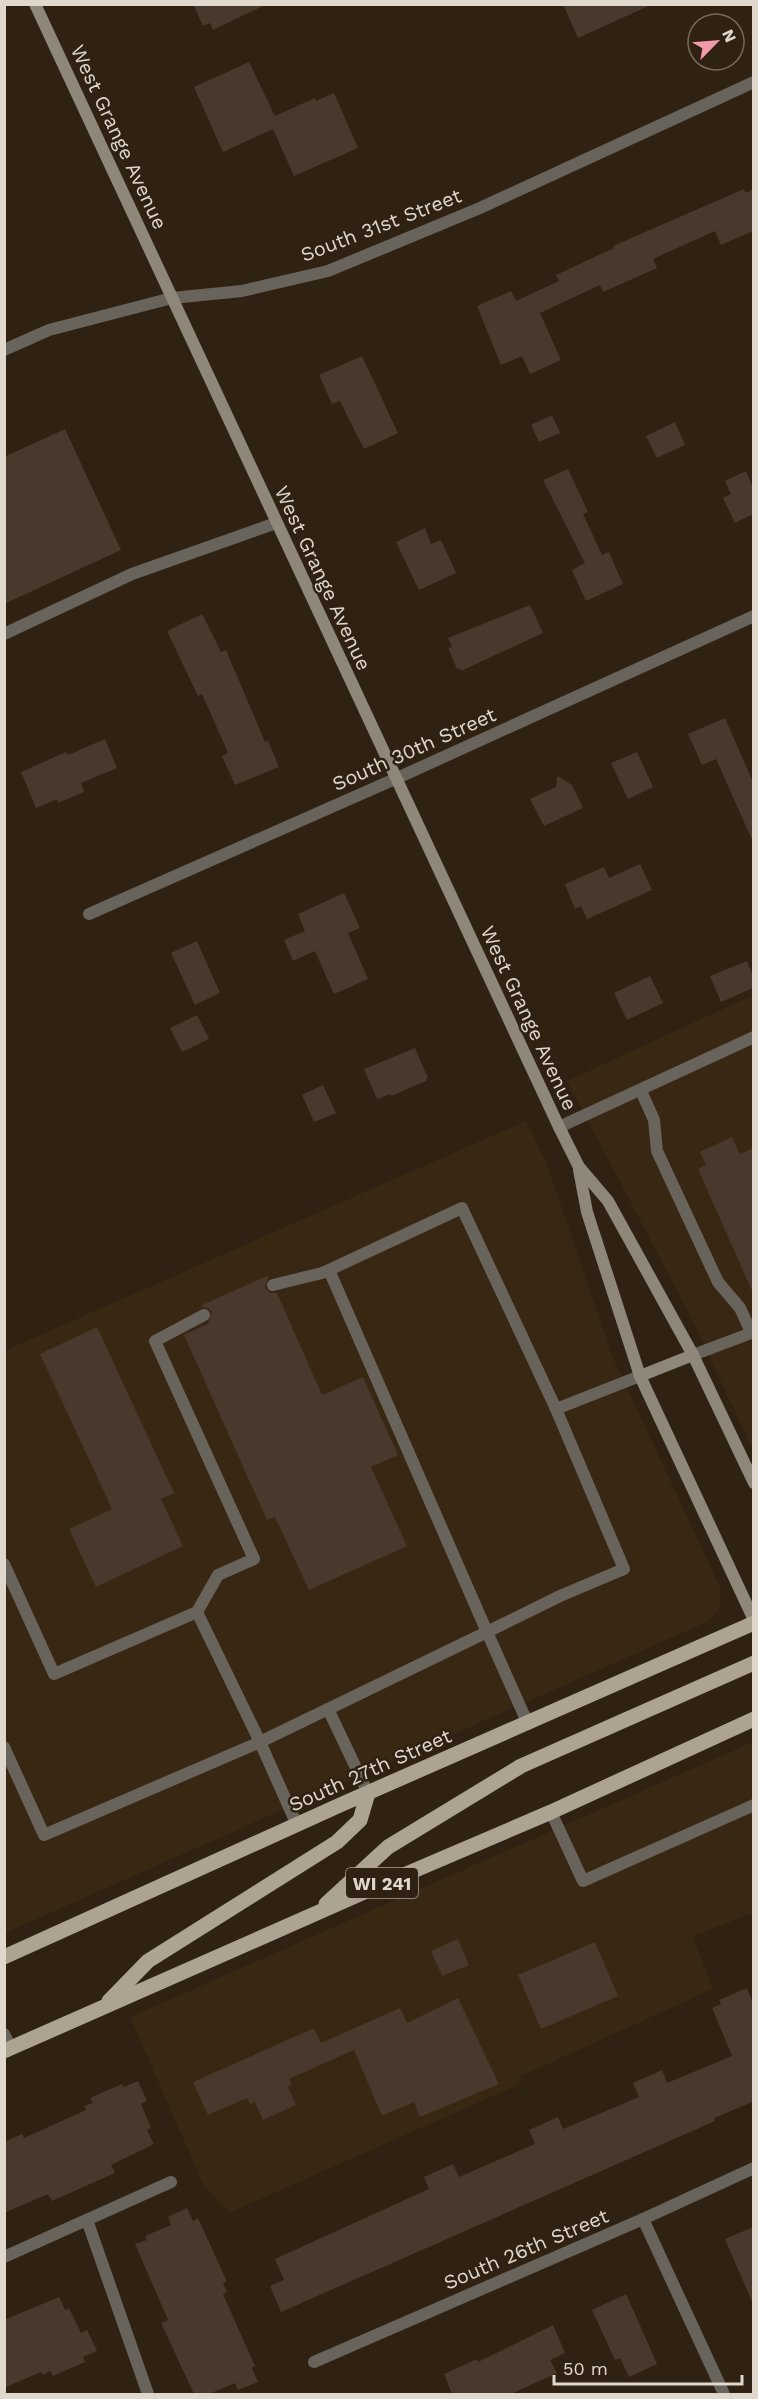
<svg xmlns="http://www.w3.org/2000/svg" width="758" height="2399" viewBox="0 0 758 2399" font-family="'Work Sans',sans-serif">
  <rect width="100%" height="100%" fill="#2f2213"/>
  <g fill="#382712">
    <path d="M 753,995 L 753,1450 L 691,1317 L 567,1081 Z"/>
    <path d="M 526,1121 L 547,1164 L 613,1358 L 720,1587 L 720,1608 L 707,1622 L 5,1933 L 4,1351 Z"/>
    <path d="M 753,1742 L 753,1913 L 693,1936 L 713,1989 L 521,2076 L 518,2085 L 229,2213 L 203,2184 L 130,2017 Z"/>
  </g>
  <g fill="#49382c">
    <path d="M 193,4 L 267,4 L 213,30 L 210,23 L 203,26 Z"/>
    <path d="M 563,4 L 653,4 L 578,38 Z"/>
    <path d="M 249,62 L 275,116 L 315,98 L 316,101 L 334,93 L 358,148 L 294,176 L 273,129 L 223,152 L 194,87 Z"/>
    <path d="M 744,189 L 746,193 L 753,189 L 753,231 L 721,245 L 715,231 L 653,259 L 657,268 L 603,292 L 600,285 L 540,313 L 561,360 L 530,374 L 522,356 L 501,365 L 477,306 L 511,291 L 516,301 L 559,281 L 556,275 L 614,248 L 613,246 Z"/>
    <path d="M 362,356 L 398,433 L 364,449 L 340,401 L 332,404 L 319,375 Z"/>
    <path d="M 552,415 L 560,433 L 539,442 L 531,425 Z"/>
    <path d="M 675,422 L 685,445 L 657,458 L 646,436 Z"/>
    <path d="M 65,429 L 121,550 L 4,604 L 4,457 Z"/>
    <path d="M 568,469 L 588,512 L 583,514 L 602,555 L 609,552 L 623,584 L 586,601 L 572,570 L 585,563 L 543,480 Z"/>
    <path d="M 746,471 L 753,488 L 753,514 L 735,523 L 723,498 L 731,494 L 725,481 Z"/>
    <path d="M 425,528 L 431,544 L 441,540 L 456,573 L 419,590 L 396,542 Z"/>
    <path d="M 530,605 L 543,633 L 461,671 L 460,668 L 457,669 L 448,648 L 452,647 L 448,638 Z"/>
    <path d="M 202,614 L 221,652 L 226,650 L 265,742 L 268,741 L 279,767 L 235,785 L 222,756 L 228,753 L 202,694 L 198,696 L 167,631 Z"/>
    <path d="M 725,718 L 753,782 L 753,842 L 716,759 L 702,765 L 688,734 Z"/>
    <path d="M 105,739 L 117,768 L 81,783 L 84,792 L 58,803 L 57,799 L 36,808 L 21,772 L 66,752 L 68,755 Z"/>
    <path d="M 637,752 L 653,787 L 628,799 L 611,763 Z"/>
    <path d="M 557,776 L 572,785 L 583,808 L 544,826 L 530,799 L 556,787 Z"/>
    <path d="M 640,864 L 652,890 L 587,919 L 581,906 L 575,909 L 565,884 L 604,867 L 609,878 Z"/>
    <path d="M 344,893 L 360,928 L 348,933 L 368,979 L 334,994 L 315,951 L 293,961 L 284,940 L 305,931 L 298,914 Z"/>
    <path d="M 197,941 L 220,993 L 195,1005 L 171,953 Z"/>
    <path d="M 747,961 L 753,976 L 753,988 L 721,1002 L 710,976 Z"/>
    <path d="M 650,976 L 663,1003 L 627,1020 L 614,993 Z"/>
    <path d="M 197,1015 L 209,1039 L 182,1052 L 170,1028 Z"/>
    <path d="M 415,1048 L 428,1078 L 426,1079 L 426,1081 L 391,1096 L 390,1094 L 377,1099 L 364,1069 Z"/>
    <path d="M 323,1085 L 336,1113 L 314,1122 L 302,1095 Z"/>
    <path d="M 732,1137 L 740,1154 L 753,1148 L 753,1293 L 698,1169 L 706,1165 L 700,1152 Z"/>
    <path d="M 269,1275 L 265,1288 L 270,1293 L 277,1293 L 322,1395 L 363,1377 L 398,1455 L 371,1467 L 407,1546 L 309,1590 L 275,1517 L 267,1520 L 184,1335 L 208,1324 L 212,1312 L 208,1308 L 200,1306 Z"/>
    <path d="M 97,1327 L 174,1493 L 161,1499 L 183,1546 L 96,1587 L 69,1529 L 112,1509 L 40,1354 Z"/>
    <path d="M 458,1939 L 469,1965 L 442,1976 L 431,1951 Z"/>
    <path d="M 595,1942 L 618,1996 L 541,2029 L 518,1975 Z"/>
    <path d="M 747,1988 L 753,2004 L 753,2105 L 752,2102 L 714,2118 L 715,2121 L 281,2312 L 270,2286 L 284,2280 L 275,2259 L 429,2189 L 424,2177 L 453,2164 L 459,2177 L 535,2144 L 529,2130 L 558,2117 L 563,2129 L 639,2097 L 633,2083 L 662,2070 L 667,2083 L 732,2056 L 712,2008 L 721,2004 L 719,2000 Z"/>
    <path d="M 458,1998 L 499,2084 L 420,2117 L 414,2102 L 382,2116 L 354,2050 L 289,2079 L 292,2085 L 288,2087 L 296,2105 L 263,2120 L 255,2102 L 250,2104 L 247,2098 L 208,2115 L 193,2082 L 314,2028 L 321,2043 L 400,2008 L 407,2023 Z"/>
    <path d="M 138,2081 L 147,2101 L 141,2104 L 151,2128 L 147,2130 L 154,2144 L 111,2165 L 115,2173 L 52,2201 L 48,2194 L 4,2213 L 4,2142 L 22,2134 L 24,2138 L 86,2110 L 84,2106 L 93,2103 L 90,2098 L 122,2084 L 124,2087 Z"/>
    <path d="M 187,2208 L 193,2221 L 198,2218 L 227,2282 L 223,2283 L 227,2292 L 223,2294 L 255,2366 L 252,2368 L 258,2382 L 238,2390 L 235,2383 L 209,2394 L 194,2394 L 161,2323 L 168,2320 L 135,2244 L 147,2240 L 145,2236 L 171,2225 L 168,2217 Z"/>
    <path d="M 753,2227 L 753,2304 L 725,2239 Z"/>
    <path d="M 626,2294 L 657,2364 L 629,2377 L 620,2358 L 615,2360 L 592,2310 Z"/>
    <path d="M 59,2297 L 65,2310 L 69,2308 L 81,2333 L 87,2330 L 97,2351 L 83,2357 L 85,2362 L 53,2376 L 50,2371 L 43,2375 L 41,2372 L 4,2388 L 4,2320 Z"/>
    <path d="M 553,2325 L 565,2353 L 550,2360 L 557,2373 L 511,2394 L 452,2394 L 444,2374 L 477,2359 L 478,2362 Z"/>
  </g>
  <g fill="none" stroke-linecap="round" stroke-linejoin="round">
    <g stroke="#68645b" stroke-width="12">
      <path d="M 4,634 L 132,574 L 276,523"/>
      <path d="M 641,1091 L 654,1120 L 657,1151 L 718,1282 L 740,1308 L 751,1332"/>
      <path d="M 559,1127 L 754,1037"/>
      <path d="M 273,1285 L 322,1273 L 329,1270 L 462,1208 L 556,1409 L 624,1569 L 560,1596 L 487,1632 L 329,1270"/>
      <path d="M 693,1355 L 754,1332"/>
      <path d="M 556,1409 L 640,1376"/>
      <path d="M 4,1564 L 54,1674 L 197,1612 L 218,1575 L 254,1559 L 155,1341 L 204,1315"/>
      <path d="M 328,1709 L 368,1793"/>
      <path d="M 4,1747 L 44,1835 L 260,1742 L 197,1612"/>
      <path d="M 551,1812 L 583,1881 L 754,1805"/>
      <path d="M 297,1825 L 260,1742 L 487,1632 L 528,1724"/>
      <path d="M 4,2034 L 11,2048"/>
      <path d="M 87,2220 L 148,2394"/>
      <path d="M 4,2257 L 171,2182"/>
    </g>
    <g stroke="#68645b" stroke-width="12">
      <path d="M 4,350 L 49,330 L 172,298 L 242,291 L 328,271 L 480,208 L 754,82"/>
      <path d="M 89,914 L 395,779 L 754,616"/>
      <path d="M 643,2219 L 724,2394"/>
      <path d="M 314,2362 L 643,2219 L 754,2168"/>
    </g>
    <g stroke="#8f887a" stroke-width="12">
      <path d="M 35,4 L 559,1127 L 579,1167 L 608,1201 L 693,1355 L 754,1483"/>
      <path d="M 579,1170 L 587,1212 L 640,1376 L 754,1620"/>
      <path d="M 640,1376 L 693,1355"/>
    </g>
    <g stroke="#aca392" stroke-width="15">
      <path d="M 326,1904 L 388,1847 L 521,1766 L 754,1663"/>
      <path d="M 4,1957 L 340,1805 L 754,1623"/>
      <path d="M 109,2001 L 148,1961 L 337,1842 L 360,1820 L 368,1793"/>
      <path d="M 4,2051 L 378,1886 L 551,1812 L 754,1719"/>
    </g>
  </g>
  <g text-anchor="middle" dominant-baseline="central" stroke-width="5" stroke-linejoin="round" paint-order="stroke">
    <rect fill="#2f2213" stroke="#aba195" stroke-width="1.5" x="346" y="1868" width="72" height="30" rx="4.5"/>
    <g font-size="18" font-weight="bold" fill="#e0d7cd">
      <text x="382" y="1883">WI 241</text>
    </g>
    <g font-size="20" fill="#e0d7cd" stroke="#2f2213">
      <text transform="translate(119 137) rotate(65)">West Grange Avenue</text>
      <text transform="translate(381 225) rotate(-21)">South 31st Street</text>
      <text transform="translate(323 578) rotate(65)">West Grange Avenue</text>
      <text transform="translate(414 749) rotate(-24)">South 30th Street</text>
      <text transform="translate(529 1018) rotate(65)">West Grange Avenue</text>
      <text transform="translate(370 1770) rotate(-24)">South 27th Street</text>
      <text transform="translate(526 2249) rotate(-23)">South 26th Street</text>
    </g>
  </g>
  <rect width="758" height="2399" fill="none" stroke="#e0d7cd" stroke-width="12"/>
  <g transform="translate(716 42) rotate(65)"><circle r="28" fill="#2f2213" stroke="#766a5d" stroke-width="1.5"/>
  <path d="M0-4.5L10 22L0 15L-10 22Z" fill="#f39aaa"/>
  <text y="-9" font-size="16" font-weight="bold" text-anchor="middle" fill="#e0d7cd">N</text>
  </g>
  <path d="M554 2375v9h188v-9" fill="none" stroke="#e0d7cd" stroke-width="3"/>
  <text x="563" y="2375" font-size="18" fill="#e0d7cd" stroke="#2f2213" stroke-width="4.5" paint-order="stroke">50 m</text>
</svg>
